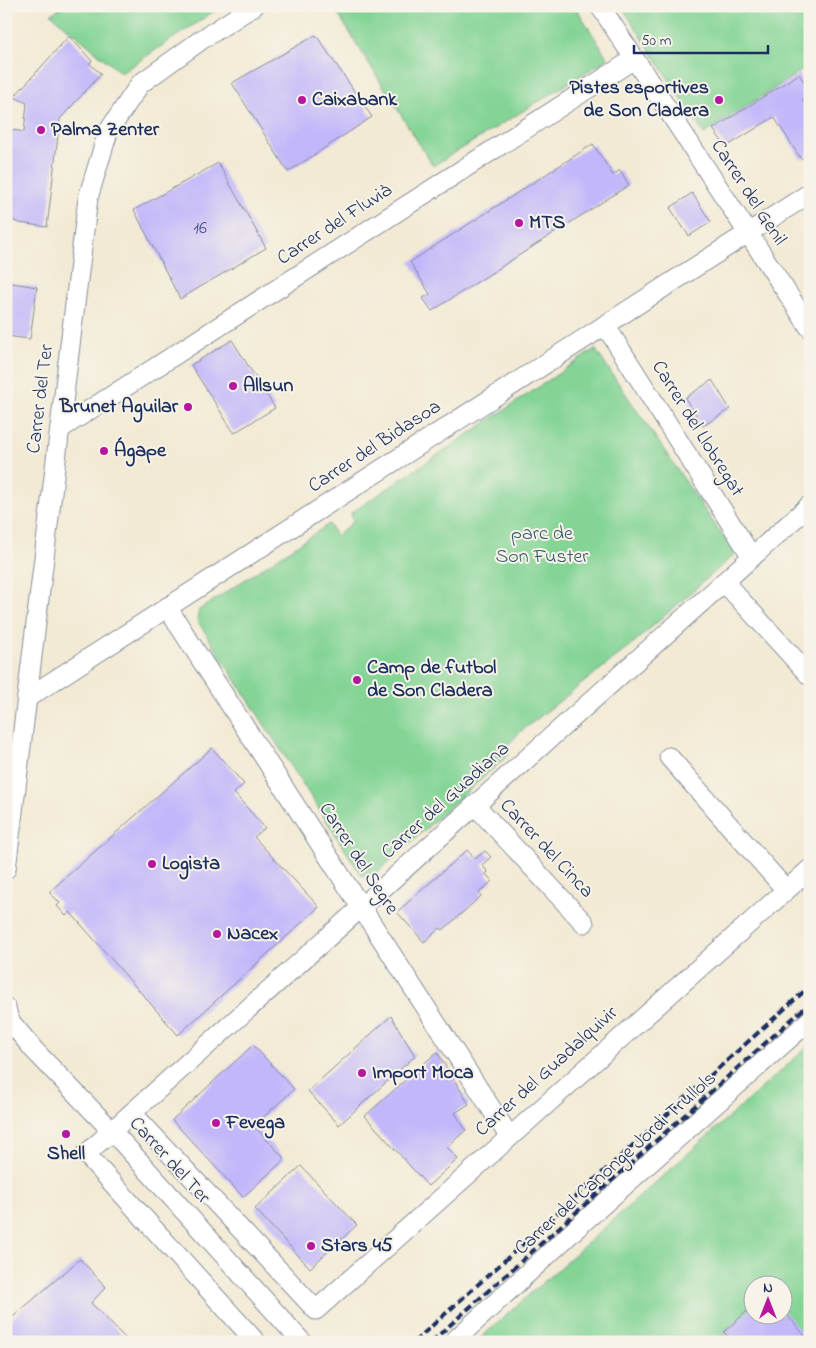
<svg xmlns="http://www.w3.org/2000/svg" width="816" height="1348" viewBox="0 0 816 1348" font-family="'Indie Flower',sans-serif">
  <rect width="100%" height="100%" fill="#f7f3e8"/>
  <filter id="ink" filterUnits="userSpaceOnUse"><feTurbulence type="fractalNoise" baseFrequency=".02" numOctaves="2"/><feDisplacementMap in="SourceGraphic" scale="10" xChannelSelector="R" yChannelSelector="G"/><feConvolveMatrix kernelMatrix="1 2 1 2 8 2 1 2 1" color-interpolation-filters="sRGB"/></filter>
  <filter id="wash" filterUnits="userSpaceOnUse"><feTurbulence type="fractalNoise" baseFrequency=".0096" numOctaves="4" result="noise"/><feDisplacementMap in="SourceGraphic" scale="20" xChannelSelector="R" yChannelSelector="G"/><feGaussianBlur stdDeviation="1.12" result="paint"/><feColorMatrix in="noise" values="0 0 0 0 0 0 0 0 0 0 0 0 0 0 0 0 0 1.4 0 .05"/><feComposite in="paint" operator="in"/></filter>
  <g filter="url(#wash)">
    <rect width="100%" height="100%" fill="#f2ead4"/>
    <g fill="#83d495" stroke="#4f827a" fill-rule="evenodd">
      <path d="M 64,6 L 222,6 L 121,73 L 51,14 Z"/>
      <path d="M 333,6 L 575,6 L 608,59 L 433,166 Z"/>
      <path d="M 629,6 L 810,6 L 810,65 L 704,134 L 624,10 Z"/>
      <path d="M 595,349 L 735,554 L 629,647 L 519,733 L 504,749 L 509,754 L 371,878 L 362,876 L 197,620 L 199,610 L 329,524 L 336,536 L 353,522 L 351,513 Z"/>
      <path d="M 810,1045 L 810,1342 L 476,1342 ZM 754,1286 L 784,1286 L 784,1316 L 754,1316 Z"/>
    </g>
    <g id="blocks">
      <g fill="#c2b7fa">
        <path d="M 316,35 L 372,117 L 288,172 L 232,83 Z"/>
        <path d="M 69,36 L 92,61 L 89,63 L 101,74 L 60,119 L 47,227 L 19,223 L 6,217 L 6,140 L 8,129 L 24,132 L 27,103 L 14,97 Z"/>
        <path d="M 799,74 L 810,91 L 810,94 L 802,100 L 806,105 L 810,103 L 810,154 L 801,159 L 774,117 L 726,147 L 713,129 Z"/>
        <path d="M 593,144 L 613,175 L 620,170 L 629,185 L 432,311 L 423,298 L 430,294 L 410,262 Z"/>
        <path d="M 218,163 L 266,248 L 180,299 L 134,210 Z"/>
        <path d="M 692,193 L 711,222 L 689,236 L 670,208 Z"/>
        <path d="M 6,282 L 37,287 L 30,339 L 6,336 Z"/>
        <path d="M 232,340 L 275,408 L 234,433 L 191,365 Z"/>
        <path d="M 712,380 L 730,409 L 703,426 L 685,398 Z"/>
        <path d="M 212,748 L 244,784 L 234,793 L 265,828 L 254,837 L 319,907 L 178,1035 L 70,912 L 66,916 L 57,906 L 60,903 L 49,892 Z"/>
        <path d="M 467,850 L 475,859 L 485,851 L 491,857 L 482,865 L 488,872 L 486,874 L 492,881 L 479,893 L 481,896 L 443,930 L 440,928 L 424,942 L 397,912 Z"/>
        <path d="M 391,1016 L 415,1056 L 339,1125 L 308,1091 Z"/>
        <path d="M 253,1045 L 294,1089 L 254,1126 L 285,1159 L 243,1197 L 172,1120 Z"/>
        <path d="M 437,1052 L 469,1104 L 455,1113 L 466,1130 L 447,1147 L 458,1159 L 428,1186 L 365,1116 Z"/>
        <path d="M 301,1166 L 357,1225 L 310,1268 L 255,1209 Z"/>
        <path d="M 80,1259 L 106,1287 L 91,1303 L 129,1342 L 6,1342 L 6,1323 Z"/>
        <path d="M 754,1305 L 754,1316 L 784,1316 L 784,1311 L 810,1342 L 733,1342 L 724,1332 Z"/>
      </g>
    </g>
  </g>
  <g filter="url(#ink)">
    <use href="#blocks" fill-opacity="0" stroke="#868c99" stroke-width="1"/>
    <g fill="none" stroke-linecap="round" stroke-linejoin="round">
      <defs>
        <g id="street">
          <path d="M 600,6 L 810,328"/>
          <path d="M 605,325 L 752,557"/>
          <path d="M 60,429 L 634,59"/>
          <path d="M 724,582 L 810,676"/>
          <path d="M 167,607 L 509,1136"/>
          <path d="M 27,698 L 810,193"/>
          <path d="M 669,757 L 786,890"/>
          <path d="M 475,805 L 584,923"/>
          <path d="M 6,869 L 88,198 L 108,132 L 140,84 L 201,40 L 254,6"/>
          <path d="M 6,1008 L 9,1020 L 34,1050 L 112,1131 L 302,1342"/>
          <path d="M 132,1113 L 316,1310 L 810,869"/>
          <path d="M 256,1342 L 86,1154 L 810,505"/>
          <path d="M 453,1342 L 580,1225 L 810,1020"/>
        </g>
      </defs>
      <use href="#street" stroke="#868c99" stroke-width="21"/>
      <use href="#street" stroke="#fff" stroke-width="19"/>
      <g stroke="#1b2f5e" stroke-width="4" stroke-dasharray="8 4" stroke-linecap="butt">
        <path d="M 414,1342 L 810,986"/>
        <path d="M 431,1342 L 810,1003"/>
      </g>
    </g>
  </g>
  <g fill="#b5179e" stroke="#f7f3e8" stroke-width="2">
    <circle cx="302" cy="100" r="5"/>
    <circle cx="719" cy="100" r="5"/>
    <circle cx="41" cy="130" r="5"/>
    <circle cx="519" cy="223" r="5"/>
    <circle cx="233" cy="386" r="5"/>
    <circle cx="188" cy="407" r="5"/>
    <circle cx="104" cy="451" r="5"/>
    <circle cx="357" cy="680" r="5"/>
    <circle cx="152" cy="864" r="5"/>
    <circle cx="217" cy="934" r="5"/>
    <circle cx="362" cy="1073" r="5"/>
    <circle cx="216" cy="1123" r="5"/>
    <circle cx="66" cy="1134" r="5"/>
    <circle cx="311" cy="1246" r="5"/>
  </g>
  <g text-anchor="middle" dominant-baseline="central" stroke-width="4" stroke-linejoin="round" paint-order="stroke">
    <g font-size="18" fill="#455185">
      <text x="200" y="229">16</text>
    </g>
    <g font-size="20" font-weight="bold" fill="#1b2f5e" stroke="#f7f3e8" text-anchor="start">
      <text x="709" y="88" text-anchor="end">Pistes esportives<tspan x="709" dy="23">de Son Cladera</tspan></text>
      <text x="312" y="100">Caixabank</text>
      <text x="51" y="130">Palma Zenter</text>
      <text x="529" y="223">MTS</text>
      <text x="243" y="386">Allsun</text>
      <text x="178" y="407" text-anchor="end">Brunet Aguilar</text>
      <text x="114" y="451">Ágape</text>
      <text x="367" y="668">Camp de futbol<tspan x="367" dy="23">de Son Cladera</tspan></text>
      <text x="162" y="864">Logista</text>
      <text x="227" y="934">Nacex</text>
      <text x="372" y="1073">Import Moca</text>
      <text x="226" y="1123">Fevega</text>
      <text x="66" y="1154" text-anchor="middle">Shell</text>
      <text x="321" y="1246">Stars 45</text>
    </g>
    <g font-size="20" fill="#1b2f5e" stroke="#f7f3e8">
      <text transform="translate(748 193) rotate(57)">Carrer del Genil</text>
      <text transform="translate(335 225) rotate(-33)">Carrer del Fluvià</text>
      <text transform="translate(41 399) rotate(-83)">Carrer del Ter</text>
      <text transform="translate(697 429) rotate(58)">Carrer del Llobregat</text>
      <text transform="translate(375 447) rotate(-33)">Carrer del Bidasoa</text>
      <text transform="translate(446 801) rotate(-42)">Carrer del Guadiana</text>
      <text transform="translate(546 849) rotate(47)">Carrer del Cinca</text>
      <text transform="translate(358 859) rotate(57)">Carrer del Segre</text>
      <text transform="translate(547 1072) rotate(-42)">Carrer del Guadalquivir</text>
      <text transform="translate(169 1161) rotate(48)">Carrer del Ter</text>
      <text transform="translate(616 1164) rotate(-42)">Carrer del Canonge Jordi Trullols</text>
    </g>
    <g font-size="20" fill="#35586c" stroke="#f7f3e8">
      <text x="542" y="534">parc de<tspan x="542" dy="23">Son Fuster</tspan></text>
    </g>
  </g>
  <rect width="816" height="1348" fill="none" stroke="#f7f3e8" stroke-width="25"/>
  <g transform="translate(768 1300)"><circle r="24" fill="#f7f3e8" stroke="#9fa5b1"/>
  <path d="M0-4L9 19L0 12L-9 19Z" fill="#b5179e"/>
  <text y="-8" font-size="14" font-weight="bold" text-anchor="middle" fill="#1b2f5e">N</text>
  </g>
  <path d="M634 45v8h134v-8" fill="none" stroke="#1b2f5e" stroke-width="2.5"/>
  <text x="641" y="45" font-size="15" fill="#1b2f5e" stroke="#f7f3e8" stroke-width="4" paint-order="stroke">50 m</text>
</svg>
